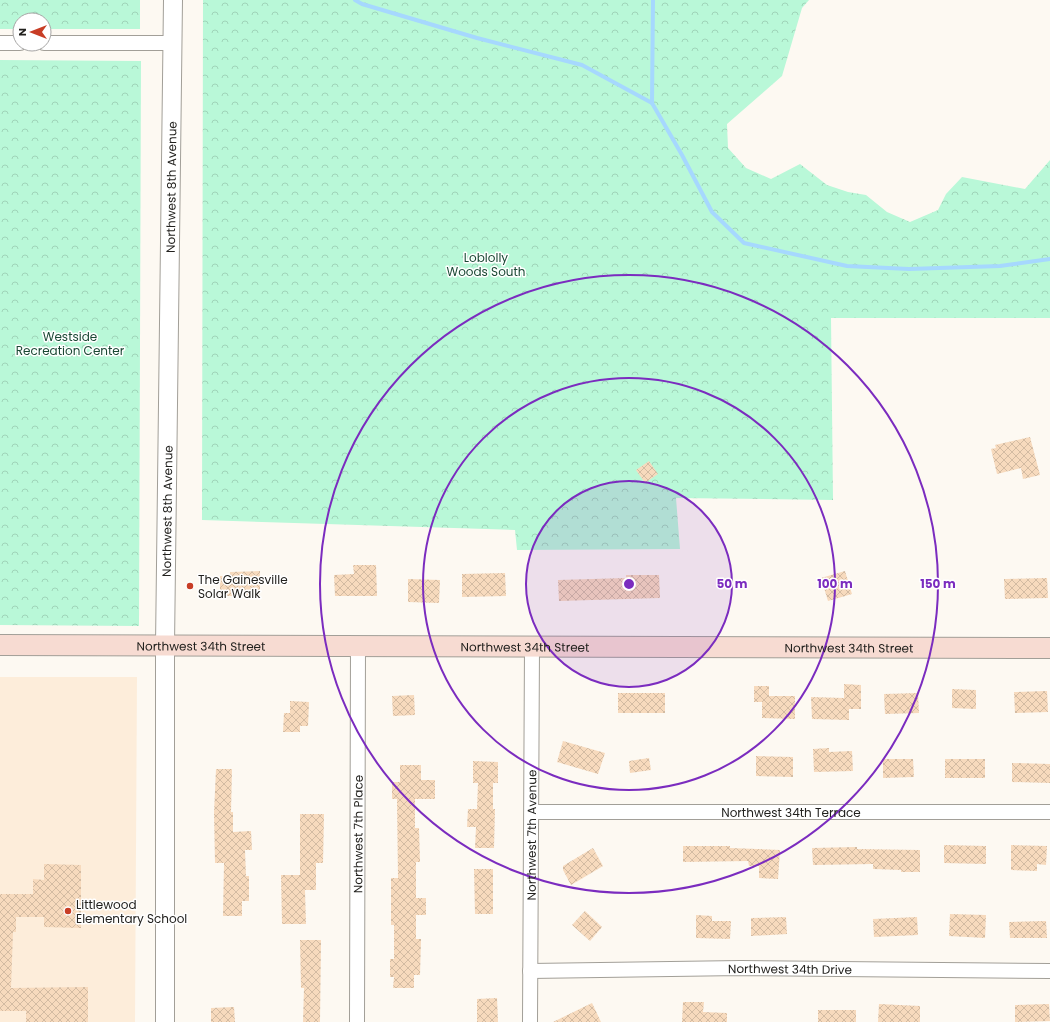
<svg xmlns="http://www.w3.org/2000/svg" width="1050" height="1022" viewBox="0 0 1050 1022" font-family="Poppins,sans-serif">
  <defs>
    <pattern id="forest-crowns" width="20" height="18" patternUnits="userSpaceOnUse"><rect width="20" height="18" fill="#b9f8d8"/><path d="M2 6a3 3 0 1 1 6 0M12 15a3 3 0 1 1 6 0" fill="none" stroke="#9fd4b9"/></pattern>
    <pattern id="building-cross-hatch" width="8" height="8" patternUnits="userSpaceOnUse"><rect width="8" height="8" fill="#f7dabd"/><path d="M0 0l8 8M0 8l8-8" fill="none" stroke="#d3bba2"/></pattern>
  </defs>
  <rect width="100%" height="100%" fill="#fdf9f2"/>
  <path fill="#fdedda" d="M 0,677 L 137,677 L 135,1022 L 0,1022 Z"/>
  <g fill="url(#forest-crowns)">
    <path d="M 0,0 L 140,0 L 140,29 L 44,29 L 44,20 L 20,20 L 20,29 L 0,29 Z"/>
    <path d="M 203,0 L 809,0 L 802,8 L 782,76 L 727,124 L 728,148 L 746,168 L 771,179 L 800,164 L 827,185 L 848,192 L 866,195 L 887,212 L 910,222 L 938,210 L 946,194 L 962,177 L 1025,189 L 1050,160 L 1050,318 L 831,318 L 833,500 L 676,498 L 680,549 L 517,550 L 515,530 L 202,520 Z"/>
    <path d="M 0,60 L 141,61 L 139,626 L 0,625 Z"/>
  </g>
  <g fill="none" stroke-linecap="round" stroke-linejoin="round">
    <g stroke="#a6d8fe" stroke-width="4">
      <path d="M 355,0 L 362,4 L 477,38 L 582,65 L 652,103 L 682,155 L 712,212 L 744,243 L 847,266 L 909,269 L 1000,266 L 1050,259"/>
      <path d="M 652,103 L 653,0"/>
    </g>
  </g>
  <g fill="url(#building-cross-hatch)">
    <path d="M 1030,437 L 1040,475 L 1023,479 L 1021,468 L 997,474 L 991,449 L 996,448 L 995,445 Z"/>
    <path d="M 649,461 L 658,474 L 645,483 L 636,470 Z"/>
    <path d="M 353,565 L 376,565 L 377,596 L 335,596 L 334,575 L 354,574 Z"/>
    <path d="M 260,571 L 260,596 L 220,596 L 220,576 L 230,576 L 230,572 Z"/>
    <path d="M 845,571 L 852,594 L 828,601 L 821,578 Z"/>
    <path d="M 505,573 L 506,596 L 462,597 L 462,574 Z"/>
    <path d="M 626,575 L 659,575 L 660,598 L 559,601 L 558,580 L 626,578 Z"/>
    <path d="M 1047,578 L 1048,598 L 1005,599 L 1004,579 Z"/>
    <path d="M 408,579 L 440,580 L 439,603 L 408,602 Z"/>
    <path d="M 844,684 L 861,685 L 861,709 L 849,709 L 849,720 L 812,719 L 811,697 L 844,698 Z"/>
    <path d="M 754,686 L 769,686 L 769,696 L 795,696 L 795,719 L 762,718 L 762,702 L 754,702 Z"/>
    <path d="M 952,689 L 976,690 L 976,709 L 952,708 Z"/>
    <path d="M 1047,691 L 1048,712 L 1015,713 L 1014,692 Z"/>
    <rect x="618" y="693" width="47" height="20"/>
    <path d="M 918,693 L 919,713 L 885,714 L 884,694 Z"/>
    <path d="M 414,695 L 415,715 L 393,716 L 392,696 Z"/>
    <path d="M 290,701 L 309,702 L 308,726 L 300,726 L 300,732 L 283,732 L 284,713 L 290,713 Z"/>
    <path d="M 563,741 L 605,753 L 598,774 L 557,762 Z"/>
    <path d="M 829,748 L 829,752 L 852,751 L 853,771 L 814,772 L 813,749 Z"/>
    <path d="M 756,756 L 793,757 L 793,777 L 756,776 Z"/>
    <path d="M 649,758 L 651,770 L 630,773 L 629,761 Z"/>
    <path d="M 883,759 L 913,759 L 914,777 L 883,778 Z"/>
    <rect x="945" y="759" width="40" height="19"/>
    <path d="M 473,761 L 498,762 L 498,783 L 493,783 L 493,809 L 495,809 L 494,848 L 475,848 L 476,827 L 467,827 L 468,809 L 477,809 L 478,783 L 473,783 Z"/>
    <path d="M 1012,763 L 1050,764 L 1050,783 L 1012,782 Z"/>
    <path d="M 400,765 L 421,765 L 421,780 L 435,780 L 435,799 L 415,799 L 415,828 L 419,828 L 420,862 L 416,862 L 416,898 L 426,898 L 426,915 L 416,915 L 416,939 L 421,939 L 420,975 L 414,975 L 414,988 L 393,988 L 394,977 L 390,977 L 390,959 L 394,959 L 394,925 L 391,925 L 391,878 L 398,878 L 397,799 L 392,799 L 392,782 L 400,782 Z"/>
    <path d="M 216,769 L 232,769 L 231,812 L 233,812 L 233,832 L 251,831 L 252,850 L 245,850 L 246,876 L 249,876 L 249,901 L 242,901 L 242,916 L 223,916 L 224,863 L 215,863 L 214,813 Z"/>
    <path d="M 300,814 L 324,814 L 323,863 L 316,863 L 316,890 L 305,890 L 306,924 L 282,924 L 281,875 L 300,875 Z"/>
    <path d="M 944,845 L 986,846 L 986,864 L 944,863 Z"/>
    <path d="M 1011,845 L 1047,846 L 1046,865 L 1037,864 L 1037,871 L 1011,870 Z"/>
    <path d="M 683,846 L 730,846 L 730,848 L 780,850 L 778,879 L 759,878 L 759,866 L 749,866 L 748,861 L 683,862 Z"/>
    <path d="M 857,847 L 857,849 L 920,850 L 920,872 L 901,872 L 901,870 L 873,869 L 873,864 L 813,865 L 812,848 Z"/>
    <path d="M 593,848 L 603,866 L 571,885 L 563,870 L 563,866 Z"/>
    <path d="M 44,864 L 81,865 L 81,928 L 44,927 L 44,917 L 16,917 L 16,932 L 13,932 L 11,988 L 88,987 L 88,1022 L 26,1022 L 26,1011 L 0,1011 L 0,894 L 33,894 L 33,879 L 44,880 Z"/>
    <path d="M 474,869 L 493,869 L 493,914 L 475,914 Z"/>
    <path d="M 585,911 L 602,927 L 590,941 L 572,925 Z"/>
    <path d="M 950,914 L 986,915 L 985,938 L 949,936 Z"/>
    <path d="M 696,915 L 712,916 L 712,921 L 731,921 L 730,939 L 696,938 Z"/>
    <path d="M 786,917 L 787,934 L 751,936 L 751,918 Z"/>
    <path d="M 917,917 L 918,935 L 874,937 L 873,919 Z"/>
    <path d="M 1046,921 L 1047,938 L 1010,938 L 1009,922 Z"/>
    <path d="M 300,940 L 321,940 L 320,1022 L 303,1022 L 304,988 L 301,988 Z"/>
    <path d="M 497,998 L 498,1022 L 477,1022 L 477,999 Z"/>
    <path d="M 683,1002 L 704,1002 L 703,1012 L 727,1013 L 727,1022 L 682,1022 Z"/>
    <path d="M 592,1003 L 601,1022 L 553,1022 Z"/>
    <path d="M 879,1004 L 920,1006 L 920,1022 L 878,1022 Z"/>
    <path d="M 1049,1004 L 1050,1021 L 1015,1022 L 1015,1005 Z"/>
    <path d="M 234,1007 L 235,1022 L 211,1022 L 211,1008 Z"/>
    <rect x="818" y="1010" width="38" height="12"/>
  </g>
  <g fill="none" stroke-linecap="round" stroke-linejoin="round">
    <defs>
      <g id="minor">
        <path d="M 0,43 L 20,43"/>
        <path d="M 44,43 L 172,43"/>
        <path id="s1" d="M 532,812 L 1050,812"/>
        <path id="s2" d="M 530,971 L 741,968 L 1050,971"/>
        <path id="s3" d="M 357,1022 L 358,647"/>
        <path id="s4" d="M 530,1022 L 532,647"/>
      </g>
      <g id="tertiary">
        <path id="s5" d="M 165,1022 L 165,646 L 173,0"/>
      </g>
      <g id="secondary">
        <path id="s6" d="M 0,645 L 1050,648"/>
      </g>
    </defs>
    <use href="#minor" stroke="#a29f98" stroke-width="16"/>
    <use href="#tertiary" stroke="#a29f98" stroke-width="20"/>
    <use href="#secondary" stroke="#a29f98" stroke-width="22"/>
    <use href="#minor" stroke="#fff" stroke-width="14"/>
    <use href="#tertiary" stroke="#fff" stroke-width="18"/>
    <use href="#secondary" stroke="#f7dbd2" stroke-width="20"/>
  </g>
  <circle cx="629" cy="584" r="103" fill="#7b2cbf" fill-opacity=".12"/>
  <g fill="none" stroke="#7b2cbf" stroke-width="2">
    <circle cx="629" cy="584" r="103"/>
    <circle cx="629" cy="584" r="206"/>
    <circle cx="629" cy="584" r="309"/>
  </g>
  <g fill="#c83d25" stroke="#fff" stroke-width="1.5">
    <circle cx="190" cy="586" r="4"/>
    <circle cx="68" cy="911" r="4"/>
  </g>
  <g text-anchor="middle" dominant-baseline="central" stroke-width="3" stroke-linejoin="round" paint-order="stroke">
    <g font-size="12" fill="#22211e" stroke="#fff">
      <text stroke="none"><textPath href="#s5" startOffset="835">Northwest 8th Avenue</textPath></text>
      <text stroke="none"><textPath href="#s5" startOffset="511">Northwest 8th Avenue</textPath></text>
      <text stroke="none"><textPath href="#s6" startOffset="201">Northwest 34th Street</textPath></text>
      <text stroke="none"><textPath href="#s6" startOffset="525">Northwest 34th Street</textPath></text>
      <text stroke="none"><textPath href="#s6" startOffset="849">Northwest 34th Street</textPath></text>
      <text stroke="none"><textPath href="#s1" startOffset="259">Northwest 34th Terrace</textPath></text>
      <text stroke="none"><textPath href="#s3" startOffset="188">Northwest 7th Place</textPath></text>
      <text stroke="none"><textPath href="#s4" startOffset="187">Northwest 7th Avenue</textPath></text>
      <text stroke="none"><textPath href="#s2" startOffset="260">Northwest 34th Drive</textPath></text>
    </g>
    <g font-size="12" fill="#1a4834" stroke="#fff">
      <text x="486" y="257">Loblolly<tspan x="486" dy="14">Woods South</tspan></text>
      <text x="70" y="336">Westside<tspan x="70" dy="14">Recreation Center</tspan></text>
    </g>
    <g font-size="12" fill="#22211e" stroke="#fff" text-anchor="start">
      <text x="198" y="579">The Gainesville<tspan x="198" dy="14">Solar Walk</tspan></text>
      <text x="76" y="904">Littlewood<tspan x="76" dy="14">Elementary School</tspan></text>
    </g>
  </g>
  <circle cx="629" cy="584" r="6" fill="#7b2cbf" stroke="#fff" stroke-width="2"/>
  <g font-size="12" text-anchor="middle" font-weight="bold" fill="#7b2cbf" stroke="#fff" stroke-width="3" stroke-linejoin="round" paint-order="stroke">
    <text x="732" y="588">50 m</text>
    <text x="835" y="588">100 m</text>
    <text x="938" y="588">150 m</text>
  </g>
  <g transform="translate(32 32) rotate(270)"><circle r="19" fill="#ffffff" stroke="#a7a6a5"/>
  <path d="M0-3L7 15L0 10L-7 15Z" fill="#c83d25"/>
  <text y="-6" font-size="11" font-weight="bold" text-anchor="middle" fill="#22211e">N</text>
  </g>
</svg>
